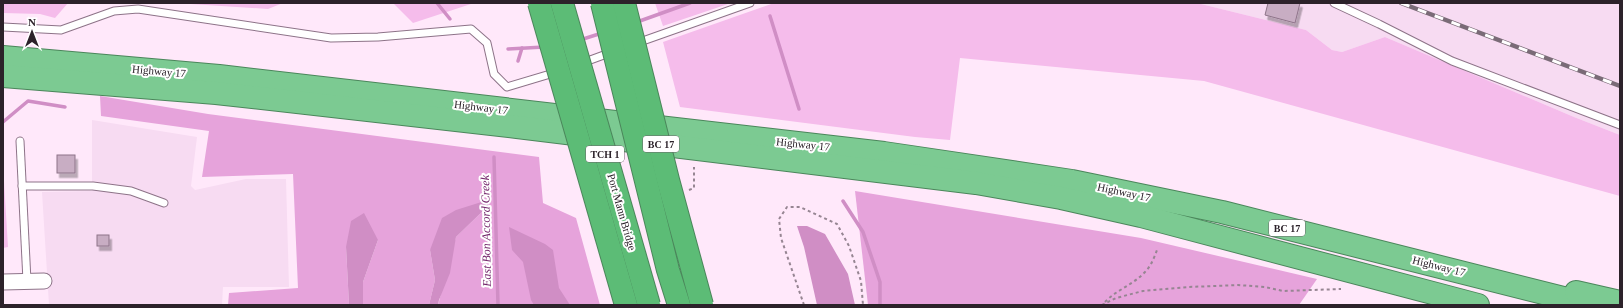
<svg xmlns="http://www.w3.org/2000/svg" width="1623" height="308" viewBox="0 0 1623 308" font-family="Georgia,serif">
  <defs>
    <filter id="shadow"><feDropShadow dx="2.5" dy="4.5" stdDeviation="0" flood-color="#0004"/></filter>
  </defs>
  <rect width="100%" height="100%" fill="#ffe8fa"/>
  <g fill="#f7dbf2">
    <path d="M 1197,3 L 1620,3 L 1620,135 L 1574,117 L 1385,37 L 1342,52 L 1332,50 L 1306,30 Z"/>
    <path d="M 92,120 L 197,137 L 191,186 L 195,190 L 246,179 L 286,179 L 289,287 L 223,287 L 222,305 L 49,305 L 42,192 L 92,191 Z"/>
  </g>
  <g fill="#f5bceb">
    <path d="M 3,3 L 68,3 L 55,18 L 40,14 L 3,13 Z"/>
    <path d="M 175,3 L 283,3 L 268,9 Z"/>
    <path d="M 393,3 L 474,3 L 413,23 Z"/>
    <path d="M 655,3 L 731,3 L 663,26 Z"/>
    <path d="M 774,3 L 1197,3 L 1306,30 L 1332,50 L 1342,52 L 1385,37 L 1574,117 L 1620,135 L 1620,196 L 1204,81 L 960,58 L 950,140 L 915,137 L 680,107 L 663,42 Z"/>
    <path d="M 3,165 L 8,247 L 3,248 Z"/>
  </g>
  <g fill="#e6a3db">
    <path d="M 100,96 L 208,114 L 539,157 L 543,203 L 576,218 L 600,305 L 438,305 L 456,237 L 487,207 L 491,199 L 430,250 L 435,280 L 429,305 L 363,305 L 363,282 L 378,240 L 346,247 L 349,305 L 228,305 L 229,293 L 298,288 L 293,174 L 202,177 L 209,131 L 101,116 Z"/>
    <path d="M 855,191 L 1141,238 L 1317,279 L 1299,305 L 868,305 Z"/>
  </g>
  <g fill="#d08ec5">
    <path d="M 491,199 L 487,207 L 456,237 L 450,273 L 439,300 L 438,305 L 429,305 L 435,280 L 430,250 L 442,218 L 456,210 Z"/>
    <path d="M 364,213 L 378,240 L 363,282 L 363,305 L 349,305 L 346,247 L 351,221 Z"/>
    <path d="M 797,226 L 807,226 L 825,234 L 848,274 L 855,305 L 817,305 L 804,247 Z"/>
    <path d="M 509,227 L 545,244 L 553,250 L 559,288 L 570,305 L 534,305 L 531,300 L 523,262 L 512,250 Z"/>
  </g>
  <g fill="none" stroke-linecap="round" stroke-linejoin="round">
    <g stroke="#d08ec5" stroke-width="3.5">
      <path d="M 437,3 L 450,19"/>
      <path d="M 770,16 L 799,109"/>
      <path d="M 637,22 L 690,3"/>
      <path d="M 580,40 L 602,33"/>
      <path d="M 508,49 L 544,47"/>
      <path d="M 518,61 L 522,48"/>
      <path d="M 3,122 L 28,101 L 65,107"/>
      <path d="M 494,157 L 498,305"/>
      <path d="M 843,201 L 863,232 L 880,282 L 880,305"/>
    </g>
  </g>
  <g fill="#c8adc3" stroke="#8e7489" filter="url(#shadow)">
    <path d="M 1268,3 L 1300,3 L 1295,23 L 1265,15 Z"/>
    <rect x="57" y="155" width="18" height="18"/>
    <rect x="97" y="235" width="12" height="11"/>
  </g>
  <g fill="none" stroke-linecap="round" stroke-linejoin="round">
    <defs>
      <g id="service">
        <path d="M 1334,3 L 1379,24 L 1452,61 L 1620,125"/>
        <path d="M 3,27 L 61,30 L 114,11 L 138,9 L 331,38 L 378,37 L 471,29 L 487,43 L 494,74 L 507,87 L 557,72"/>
        <path d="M 637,43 L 750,3"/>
        <path d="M 582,63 L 612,52"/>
        <path d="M 20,141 L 27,281"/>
        <path d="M 22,186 L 93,186 L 131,191 L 164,203"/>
      </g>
      <path id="minor" d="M 3,282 L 44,281"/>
      <g id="trunk">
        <path d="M 3,57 L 219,76 L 884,153 L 1072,181 L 1222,212 L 1591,305"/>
        <path d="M 3,76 L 216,93 L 517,127 L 976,183 L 1061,198 L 1141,216 L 1478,305"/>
        <path d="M 1576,292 L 1620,302"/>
      </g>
    </defs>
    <use href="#service" stroke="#8d7388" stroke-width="9"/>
    <use href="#minor" stroke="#8d7388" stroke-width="17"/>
    <use href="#trunk" stroke="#4b865b" stroke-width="24"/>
    <g stroke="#968592" stroke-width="2" stroke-dasharray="3 3" stroke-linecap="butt">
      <path d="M 689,190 L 694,188 L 694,167"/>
      <path d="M 1105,302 C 1116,290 1133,285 1145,272 C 1151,266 1154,258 1157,250"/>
      <path d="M 804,305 L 781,238 L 779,219 L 787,207 L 800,207 L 837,224 L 849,246 L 861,281 L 863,305"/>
      <path d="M 1102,305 L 1116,298 L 1143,291 L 1189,287 L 1238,285 L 1265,287 L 1283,291 L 1341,289"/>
    </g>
    <use href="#service" stroke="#fff" stroke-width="7"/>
    <use href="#minor" stroke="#fff" stroke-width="15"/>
    <use href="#trunk" stroke="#7cca92" stroke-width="22"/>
    <defs>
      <path id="rail" d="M 1401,3 L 1620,86"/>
    </defs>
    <use href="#rail" stroke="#7a6b77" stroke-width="4.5"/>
    <use href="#rail" stroke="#fff" stroke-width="3" stroke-dasharray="9" stroke-linecap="butt"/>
    <defs>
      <g id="motorway-bridge">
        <path d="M 539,3 L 626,305"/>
        <path d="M 562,3 L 649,305"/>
        <path d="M 602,3 L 668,270 L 679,305"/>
        <path d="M 624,3 L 668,180 L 702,305"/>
      </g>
    </defs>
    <use href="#motorway-bridge" stroke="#4b865b" stroke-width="24" stroke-linecap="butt"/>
    <use href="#motorway-bridge" stroke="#5cbc76" stroke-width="22"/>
  </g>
  <g text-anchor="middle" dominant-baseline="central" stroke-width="4" stroke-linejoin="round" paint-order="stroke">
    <g fill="#fff" stroke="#6b646a" stroke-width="1">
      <rect x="643" y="136" width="36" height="16" rx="3"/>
      <rect x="586" y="146" width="38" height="16" rx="3"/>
      <rect x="1269" y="220" width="36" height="16" rx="3"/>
    </g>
    <g font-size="10" font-weight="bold" fill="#2c222a">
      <text x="661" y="144">BC 17</text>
      <text x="605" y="154">TCH 1</text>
      <text x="1287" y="228">BC 17</text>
    </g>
    <g font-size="11" fill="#2c222a" stroke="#fff">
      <text transform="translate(159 71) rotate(5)">Highway 17</text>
      <text transform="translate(481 107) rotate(7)">Highway 17</text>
      <text transform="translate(803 144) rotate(6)">Highway 17</text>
      <text transform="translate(1124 192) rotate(12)">Highway 17</text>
      <text transform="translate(622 212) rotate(74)">Port Mann Bridge</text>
      <text transform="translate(1439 266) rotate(14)">Highway 17</text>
    </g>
    <g font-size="12" font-style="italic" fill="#74276c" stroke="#fff">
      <text transform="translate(486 231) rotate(-91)">East Bon Accord Creek</text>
    </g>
  </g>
  <rect width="1623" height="308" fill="none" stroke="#2c222a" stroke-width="8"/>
  <g transform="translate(32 32)" stroke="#ffffff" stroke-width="3" paint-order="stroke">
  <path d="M0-3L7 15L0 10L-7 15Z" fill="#2c222a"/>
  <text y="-6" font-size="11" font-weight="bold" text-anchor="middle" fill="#2c222a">N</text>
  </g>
</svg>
